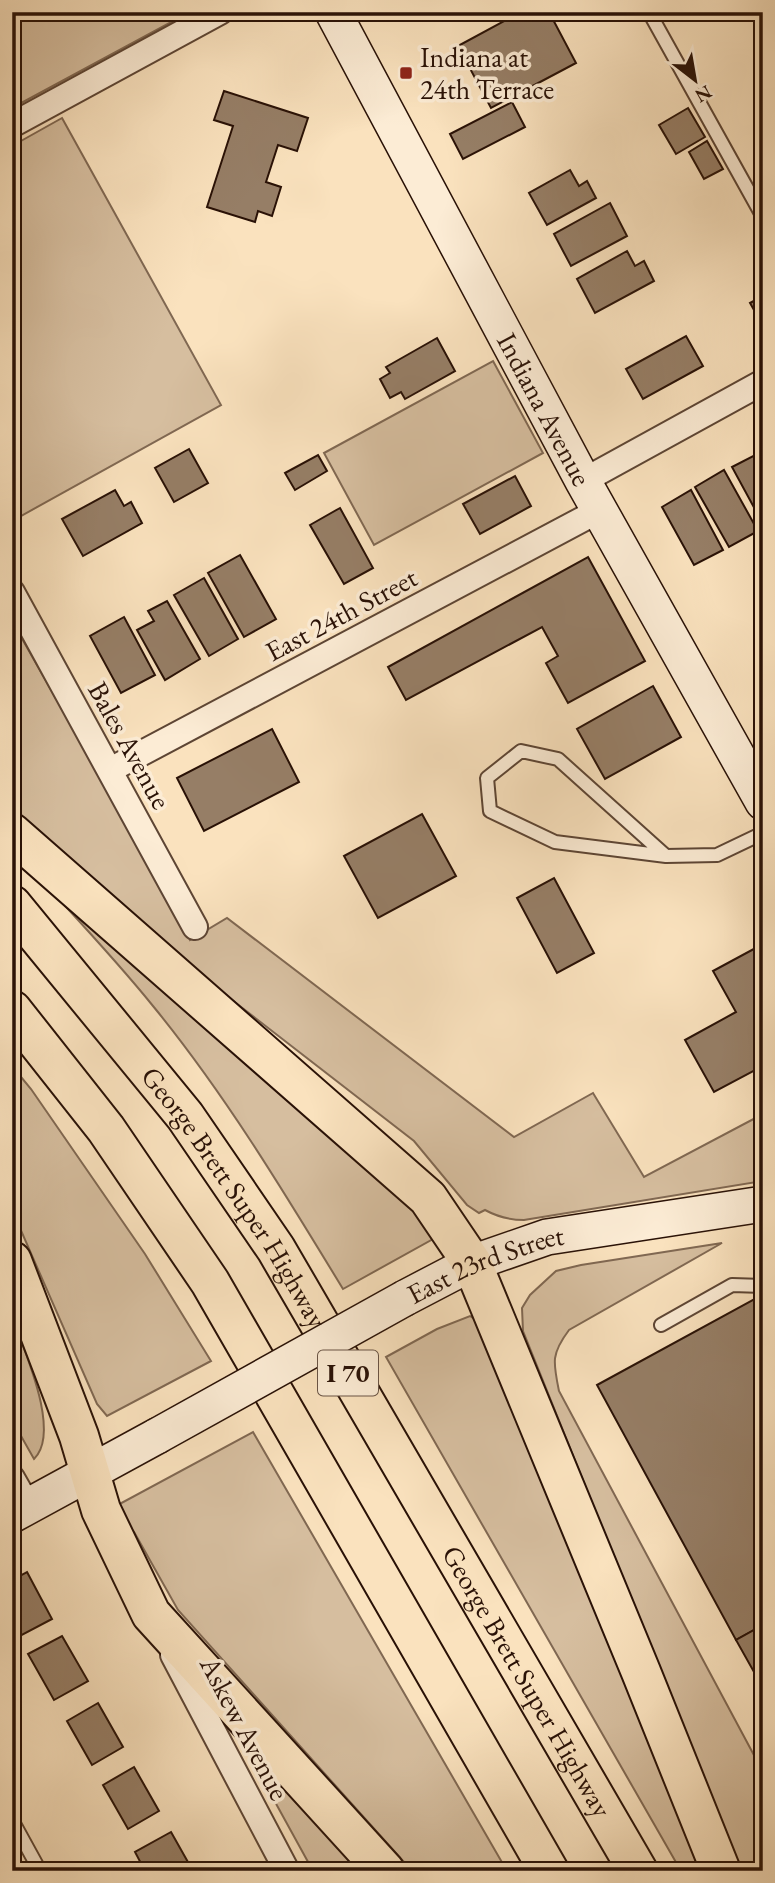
<svg xmlns="http://www.w3.org/2000/svg" width="775" height="1883" viewBox="0 0 775 1883" font-family="'EB Garamond',serif">
  <rect width="100%" height="100%" fill="#fae2be"/>
  <filter id="stains"><feTurbulence type="fractalNoise" baseFrequency=".00286" numOctaves="4"/><feColorMatrix values="0 0 0 0 .2 0 0 0 0 .09 0 0 0 0 .02 0 0 0 .5 -.17"/></filter>
  <radialGradient id="worn" r=".72"><stop offset=".6" stop-color="#630" stop-opacity="0"/><stop offset="1" stop-color="#630" stop-opacity=".3"/></radialGradient>
  <g fill="#d6be9f" stroke="#806852" stroke-width="2">
    <path d="M 12,12 L 190,12 L 12,108 Z"/>
    <path d="M 62,118 L 221,405 L 12,521 L 12,146 Z"/>
    <path d="M 493,361 L 543,453 L 374,545 L 324,453 Z"/>
    <path d="M 12,621 L 184,924 L 190,940 L 227,918 L 514,1137 L 593,1093 L 644,1177 L 763,1114 L 763,1181 L 524,1220 C 509,1220 498,1217 485,1210 L 479,1213 L 467,1205 L 414,1141 L 170,952 L 12,812 Z"/>
    <path d="M 36,874 L 425,1208 L 433,1239 L 343,1289 C 284,1192 225,1094 153,1006 C 116,960 75,917 36,874 Z"/>
    <path d="M 12,1066 L 31,1089 L 145,1254 L 211,1361 L 107,1416 L 97,1404 L 12,1210 Z"/>
    <path d="M 722,1243 L 569,1330 C 551,1354 553,1362 559,1391 L 763,1772 L 761,1829 L 763,1871 L 740,1871 L 523,1331 L 522,1308 L 530,1295 L 556,1271 L 581,1265 Z"/>
    <path d="M 12,1316 C 23,1348 62,1432 34,1459 L 12,1420 Z"/>
    <path d="M 470,1316 L 479,1322 L 710,1871 L 681,1871 L 386,1357 L 437,1329 Z"/>
    <path d="M 253,1432 L 507,1871 L 412,1871 L 178,1610 L 134,1532 L 119,1518 L 114,1507 Z"/>
    <path d="M 244,1740 L 372,1871 L 313,1871 L 263,1780 Z"/>
  </g>
  <g fill="#967e66" stroke="#291106" stroke-width="2">
    <path d="M 382,12 L 401,12 L 386,20 Z"/>
    <path d="M 521,12 L 549,12 L 576,63 L 491,108 L 458,46 Z"/>
    <path d="M 224,91 L 308,118 L 297,151 L 278,145 L 266,182 L 281,187 L 272,216 L 258,211 L 255,222 L 207,207 L 233,126 L 214,120 Z"/>
    <path d="M 512,102 L 525,127 L 463,159 L 450,134 Z"/>
    <path d="M 688,108 L 705,137 L 676,154 L 659,125 Z"/>
    <path d="M 707,141 L 723,169 L 704,179 L 689,152 Z"/>
    <path d="M 570,170 L 579,186 L 587,181 L 596,198 L 547,225 L 529,193 Z"/>
    <path d="M 610,203 L 627,236 L 571,266 L 554,234 Z"/>
    <path d="M 627,251 L 635,266 L 644,261 L 654,281 L 595,313 L 577,279 Z"/>
    <path d="M 763,296 L 763,326 L 750,303 Z"/>
    <path d="M 686,336 L 703,366 L 643,399 L 626,369 Z"/>
    <path d="M 437,338 L 455,371 L 405,399 L 401,392 L 390,398 L 380,379 L 390,373 L 386,367 Z"/>
    <path d="M 189,449 L 208,483 L 174,502 L 155,468 Z"/>
    <path d="M 761,452 L 763,456 L 763,524 L 732,467 Z"/>
    <path d="M 318,455 L 327,471 L 295,490 L 285,473 Z"/>
    <path d="M 724,470 L 758,531 L 729,547 L 695,487 Z"/>
    <path d="M 515,476 L 531,506 L 480,534 L 463,504 Z"/>
    <path d="M 115,490 L 124,506 L 131,502 L 142,523 L 83,556 L 62,519 Z"/>
    <path d="M 691,490 L 723,550 L 694,565 L 662,507 Z"/>
    <path d="M 340,508 L 373,568 L 344,584 L 310,525 Z"/>
    <path d="M 240,555 L 276,619 L 244,637 L 208,573 Z"/>
    <path d="M 588,557 L 645,661 L 568,703 L 546,663 L 558,656 L 542,627 L 406,700 L 388,667 Z"/>
    <path d="M 204,578 L 238,639 L 209,656 L 174,595 Z"/>
    <path d="M 167,601 L 200,659 L 165,680 L 137,630 L 154,621 L 148,611 Z"/>
    <path d="M 124,617 L 155,675 L 121,693 L 90,636 Z"/>
    <path d="M 653,686 L 681,737 L 605,779 L 577,729 Z"/>
    <path d="M 272,729 L 299,782 L 204,831 L 177,778 Z"/>
    <path d="M 422,814 L 456,876 L 378,918 L 344,856 Z"/>
    <path d="M 554,878 L 594,953 L 557,973 L 517,898 Z"/>
    <path d="M 763,944 L 763,1066 L 714,1092 L 685,1040 L 736,1012 L 713,971 Z"/>
    <path d="M 760,1296 L 763,1302 L 763,1625 L 736,1640 L 597,1385 Z"/>
    <path d="M 27,1572 L 52,1619 L 18,1637 L 12,1627 L 12,1580 Z"/>
    <path d="M 763,1625 L 763,1688 L 736,1640 Z"/>
    <path d="M 62,1636 L 88,1681 L 54,1700 L 28,1654 Z"/>
    <path d="M 98,1703 L 123,1747 L 92,1765 L 67,1721 Z"/>
    <path d="M 134,1767 L 159,1811 L 128,1829 L 103,1785 Z"/>
    <path d="M 171,1832 L 193,1871 L 145,1871 L 135,1852 Z"/>
  </g>
  <g fill="none" stroke-linecap="round" stroke-linejoin="round">
    <defs>
      <g id="lane">
        <path d="M 649,12 L 763,217"/>
        <path d="M 666,856 L 558,759 L 521,751 L 487,778 L 490,811 L 555,842 L 666,856 L 717,855 L 763,833"/>
        <path d="M 661,1325 L 732,1285 L 763,1286"/>
        <path d="M 12,1820 L 40,1871"/>
      </g>
      <g id="street">
        <path d="M 12,125 L 220,12"/>
        <path d="M 583,481 L 763,382"/>
        <path d="M 12,592 L 195,927"/>
        <path d="M 110,770 L 600,510"/>
        <path d="M 12,1478 L 28,1506"/>
        <path d="M 173,1655 L 287,1871"/>
      </g>
      <g id="secondary">
        <path id="s1" d="M 333,12 L 583,481 L 763,802"/>
        <path id="s2" d="M 405,1298 L 472,1263 L 547,1237 L 763,1204"/>
        <path d="M 12,1515 L 157,1436"/>
      </g>
      <g id="highway">
        <path d="M 12,833 L 428,1198 L 472,1263 L 641,1672 L 721,1871"/>
        <path id="s3" d="M 12,905 L 185,1116 L 276,1249 L 638,1871"/>
        <path d="M 12,1010 L 106,1129 L 210,1282 L 549,1871"/>
        <path d="M 12,1261 L 79,1436 L 101,1510 L 151,1614 L 385,1871"/>
      </g>
    </defs>
    <use href="#lane" stroke="#5d4534" stroke-width="16"/>
    <use href="#street" stroke="#5d4534" stroke-width="28"/>
    <use href="#secondary" stroke="#291106" stroke-width="38"/>
    <use href="#highway" stroke="#291106" stroke-width="42"/>
    <use href="#lane" stroke="#fcecd5" stroke-width="12"/>
    <use href="#street" stroke="#fcecd5" stroke-width="24"/>
    <use href="#secondary" stroke="#fcecd5" stroke-width="35"/>
    <use href="#highway" stroke="#fae2be" stroke-width="38"/>
    <defs>
      <path id="secondary-bridge" d="M 157,1436 L 405,1298"/>
    </defs>
    <use href="#secondary-bridge" stroke="#291106" stroke-width="38" stroke-linecap="butt"/>
    <use href="#secondary-bridge" stroke="#fcecd5" stroke-width="35"/>
  </g>
  <rect fill="#8f2418" stroke="#fcecd5" stroke-width="2.5" x="399" y="66" width="14" height="14" rx="3.5"/>
  <g text-anchor="middle" dominant-baseline="central" stroke-width="7" stroke-linejoin="round" paint-order="stroke">
    <rect fill="#fcecd5" stroke="#685344" stroke-width="2" x="318" y="1350.5" width="60" height="45" rx="5"/>
    <g font-size="26" font-weight="bold" fill="#291106">
      <text x="348" y="1373">I 70</text>
    </g>
    <g font-size="28" fill="#291106" stroke="#fcecd5" text-anchor="start">
      <text x="420" y="57">Indiana at<tspan x="420" dy="32">24th Terrace</tspan></text>
    </g>
    <g font-size="28" fill="#291106" stroke="#fcecd5">
      <text stroke="none"><textPath href="#s1" startOffset="450">Indiana Avenue</textPath></text>
      <text transform="translate(341 614) rotate(-28)">East 24th Street</text>
      <text transform="translate(130 745) rotate(61)">Bales Avenue</text>
      <text stroke="none"><textPath href="#s3" startOffset="368">George Brett Super Highway</textPath></text>
      <text stroke="none"><textPath href="#s2" startOffset="88">East 23rd Street</textPath></text>
      <text stroke="none"><textPath href="#s3" startOffset="934">George Brett Super Highway</textPath></text>
      <text transform="translate(245 1728) rotate(62)">Askew Avenue</text>
    </g>
  </g>
  <rect width="775" height="1883" fill="none" stroke="#fae2be" stroke-width="42"/>
  <rect x="14" y="14" width="747" height="1855" fill="none" stroke="#291106" stroke-width="3.5"/>
  <rect x="21" y="21" width="733" height="1841" fill="none" stroke="#291106" stroke-width="2"/>
  <g transform="translate(695 80) rotate(149)" stroke="#fcecd5" stroke-width="5" paint-order="stroke">
  <path d="M0-5L12 26L0 18L-12 26Z" fill="#291106"/>
  <text y="-10" font-size="19" font-weight="bold" text-anchor="middle" fill="#291106">N</text>
  </g>
  <rect width="100%" height="100%" filter="url(#stains)"/>
  <rect width="100%" height="100%" fill="url(#worn)"/>
</svg>
